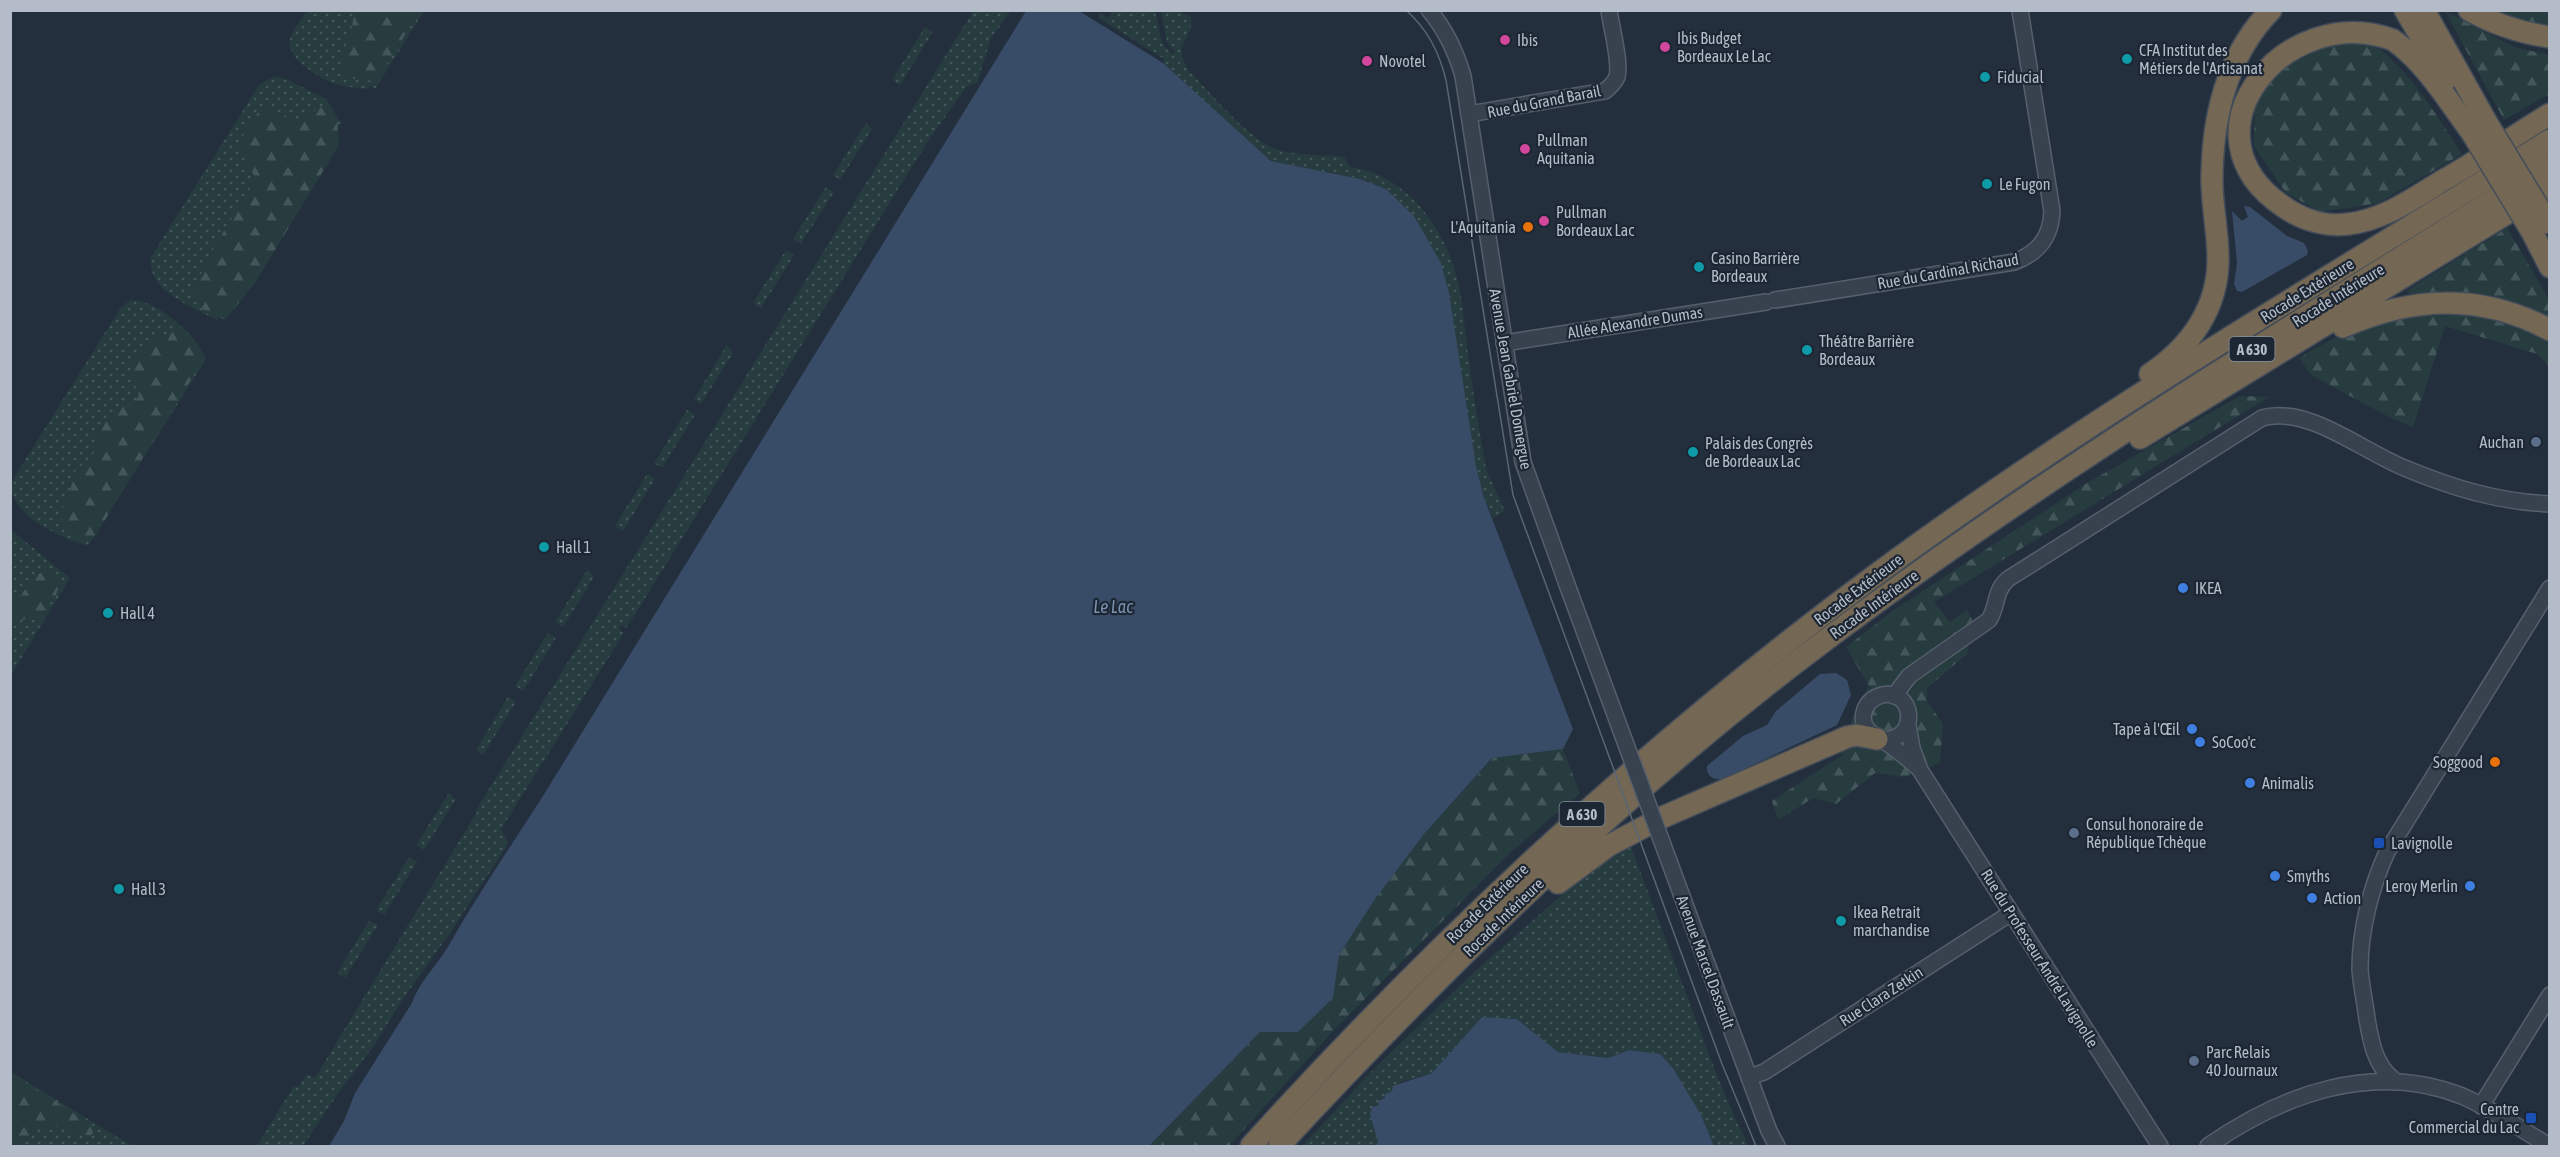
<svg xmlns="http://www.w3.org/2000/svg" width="2560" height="1157" viewBox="0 0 2560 1157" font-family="'Asap Condensed',sans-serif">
  <defs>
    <pattern id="green-dots" width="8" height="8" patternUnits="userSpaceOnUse" patternTransform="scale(1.5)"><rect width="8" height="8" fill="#263c3f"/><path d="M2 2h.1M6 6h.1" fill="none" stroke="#435659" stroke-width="1.8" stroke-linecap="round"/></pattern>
    <pattern id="forest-firs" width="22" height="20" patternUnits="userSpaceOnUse" patternTransform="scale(1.5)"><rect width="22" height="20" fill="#263c3f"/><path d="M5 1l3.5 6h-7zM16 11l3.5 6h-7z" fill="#435659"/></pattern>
  </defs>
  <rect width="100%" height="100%" fill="#242f3e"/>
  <g fill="url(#green-dots)">
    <path d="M 974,10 L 1017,11 L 1011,11 L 991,38 L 977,83 L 966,87 L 926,144 L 634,616 L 626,628 L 622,625 L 619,629 L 624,633 L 501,829 L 507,840 L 506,847 L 450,933 L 400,1003 L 375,1044 L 339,1092 L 303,1146 L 257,1146 L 294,1086 L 298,1087 L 307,1074 L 315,1078 L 477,812 L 476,810 Z"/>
    <path d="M 307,11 L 424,11 L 375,89 L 370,86 L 367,89 C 358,87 348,88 339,85 C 323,81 285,59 290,39 C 292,30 302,19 307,11 Z"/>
    <path d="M 1113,11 L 1155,11 L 1162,43 L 1173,55 L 1175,52 L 1167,42 L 1161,11 L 1179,11 L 1191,17 C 1195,39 1170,41 1189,71 C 1211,93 1249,141 1279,150 C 1298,156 1323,154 1344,157 L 1350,167 C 1405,174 1445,227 1457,279 C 1463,301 1464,325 1467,347 C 1472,383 1477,420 1484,456 L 1486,469 L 1505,511 L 1493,518 L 1483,495 L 1386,189 L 1361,179 L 1271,161 L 1163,63 L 1164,59 L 1099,18 L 1099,12 L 1108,18 Z"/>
    <path d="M 925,27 L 933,32 L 900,85 L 892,80 Z"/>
    <path d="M 272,77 L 284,78 L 326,99 L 341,123 L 217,320 C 194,308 145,290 151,257 L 259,85 Z"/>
    <path d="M 866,123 L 872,129 L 840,180 L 833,175 Z"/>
    <path d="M 826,187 L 834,192 L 801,244 L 793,239 Z"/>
    <path d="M 786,250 L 794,255 L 761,308 L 753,303 Z"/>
    <path d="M 130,300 C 155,298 198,336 206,359 L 88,546 C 60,537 13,518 10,484 L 120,309 Z"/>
    <path d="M 727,345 L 733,353 L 701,404 L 694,399 Z"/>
    <path d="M 687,410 L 695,415 L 662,468 L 654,463 Z"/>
    <path d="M 647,474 L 655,479 L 623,531 L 615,526 Z"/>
    <path d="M 11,530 L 70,578 L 11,675 Z"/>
    <path d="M 588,569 L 594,577 L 563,627 L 555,622 Z"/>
    <path d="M 548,633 L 556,638 L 523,691 L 515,686 Z"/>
    <path d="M 508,697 L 516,702 L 483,755 L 476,750 Z"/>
    <path d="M 449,793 L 456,799 L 424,850 L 416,845 Z"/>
    <path d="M 1631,847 L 1711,1060 L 1734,1116 L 1749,1146 L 1714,1146 L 1701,1115 L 1673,1068 L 1660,1054 L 1629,1050 L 1608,1058 L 1558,1052 L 1517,1019 L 1482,1017 L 1432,1073 L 1400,1082 L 1389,1094 L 1386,1093 L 1385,1098 L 1379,1100 L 1379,1105 L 1373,1106 L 1371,1114 L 1379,1142 L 1375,1146 L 1302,1146 L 1372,1071 L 1474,972 L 1587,873 Z"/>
    <path d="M 409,857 L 417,862 L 384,915 L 376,910 Z"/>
    <path d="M 369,921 L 378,925 L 345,978 L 337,973 Z"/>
    <path d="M 11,1072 L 132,1146 L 11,1146 Z"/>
  </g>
  <g fill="url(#forest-firs)">
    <path d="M 355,11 L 420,11 L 376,81 L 353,79 L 343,70 L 340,61 L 350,35 Z"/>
    <path d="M 2445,11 L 2514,47 L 2549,55 L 2549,94 L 2504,120 Z"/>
    <path d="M 2489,11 L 2549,11 L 2549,26 L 2497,15 Z"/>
    <path d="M 2367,39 C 2409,69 2434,111 2462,154 L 2378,203 L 2321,212 L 2286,193 L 2254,146 L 2255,96 L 2287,53 Z"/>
    <path d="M 327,104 L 337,119 L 339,145 L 255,283 L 225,320 L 198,307 L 194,290 L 209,256 L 256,178 C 251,170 242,158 241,148 C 241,131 255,112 269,105 L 292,122 C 306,120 314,109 327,104 Z"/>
    <path d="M 2507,228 L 2549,299 L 2549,319 L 2479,294 L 2441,294 L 2415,297 L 2406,291 Z"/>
    <path d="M 2459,312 L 2516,326 L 2549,342 L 2549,366 L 2537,354 L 2445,326 L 2413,427 L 2391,418 L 2311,375 L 2299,358 C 2333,337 2372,319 2412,314 C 2428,312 2444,312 2459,312 Z"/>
    <path d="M 181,331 L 202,352 L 203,360 L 94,538 L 84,542 C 68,537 64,527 60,511 C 73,494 69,485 77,467 C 100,461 93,441 102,424 C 113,402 128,410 139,396 C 136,387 131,376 133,367 C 138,345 161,333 181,331 Z"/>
    <path d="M 2240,396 L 2269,397 L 1934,602 L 1950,622 L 1967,610 L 1972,619 L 1967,654 L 1927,688 L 1927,701 L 1943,724 L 1940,763 L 1904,777 L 1875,773 L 1836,804 L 1813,798 L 1778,820 L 1772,801 L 1841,756 L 1853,716 L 1869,686 L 1846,647 L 1894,610 L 2087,483 Z"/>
    <path d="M 50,571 L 61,579 L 56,595 L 41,616 L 21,620 L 11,628 L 11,603 L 19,598 L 36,574 Z"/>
    <path d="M 1563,749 L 1580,793 L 1511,852 L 1334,1030 L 1229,1146 L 1149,1146 L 1260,1032 L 1298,1032 L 1332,998 L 1339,955 L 1375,899 L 1425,833 L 1493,758 Z"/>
    <path d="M 11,1073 L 91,1124 L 95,1129 L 91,1135 C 76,1136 72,1128 59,1126 C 44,1123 27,1136 18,1146 L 11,1146 Z"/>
  </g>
  <g fill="#394c67">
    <path d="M 1026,11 L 1079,11 L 1163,63 L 1271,161 L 1360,179 L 1386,189 L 1414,216 L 1441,263 L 1449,293 L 1476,466 L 1483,495 L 1573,729 L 1563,749 L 1492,758 L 1425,833 L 1375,899 L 1339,955 L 1333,998 L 1298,1032 L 1260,1032 L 1149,1146 L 329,1146 L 344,1121 L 355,1093 L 412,1003 C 420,980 437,966 449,945 C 478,894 511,846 543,796 Z"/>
    <path d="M 2244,206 L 2250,207 L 2287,236 L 2304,243 L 2308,251 L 2307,255 L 2242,292 L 2237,291 L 2234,284 L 2237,263 L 2232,211 L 2242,221 L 2248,217 Z"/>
    <path d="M 1836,673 L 1847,680 L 1851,695 L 1837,725 L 1723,779 C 1714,780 1706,777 1707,766 L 1743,736 L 1767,725 L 1776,711 L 1820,674 Z"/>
    <path d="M 1482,1017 L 1517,1019 L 1558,1052 L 1608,1058 L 1629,1050 L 1660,1054 L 1673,1068 L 1701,1115 L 1714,1146 L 1375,1146 L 1378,1142 L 1370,1114 L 1372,1107 L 1379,1105 L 1378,1101 L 1385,1098 L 1385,1094 L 1392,1091 L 1393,1086 L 1432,1073 Z"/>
  </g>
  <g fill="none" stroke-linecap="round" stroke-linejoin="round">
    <defs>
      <g id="minor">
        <path d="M 1429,10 C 1446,30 1456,52 1463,76 L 1523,462 L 1569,590"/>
        <path d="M 1469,114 L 1605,91 C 1610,87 1614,83 1617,77 C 1621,62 1611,27 1609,10"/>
        <path d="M 1775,300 L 2014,262 C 2038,253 2051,238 2052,211 L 2020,10"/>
        <path d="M 1504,343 L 1766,302"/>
        <path d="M 1894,696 L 1909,676 L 1989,620 C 1998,606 1994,591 2008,579 L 2262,418 C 2309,405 2363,452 2407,469 C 2453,488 2499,502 2550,504"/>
        <path d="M 1908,725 L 1912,748 L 1920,770 L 2160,1146"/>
        <path d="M 1884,740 C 1921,738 1913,688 1882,695 C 1874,697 1868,702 1865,709 C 1857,731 1878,736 1891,746 C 1900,752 1908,759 1916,766"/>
        <path d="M 1707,964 L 1769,1131 L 1777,1146"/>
        <path d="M 1749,1077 L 1764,1072 L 2011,913"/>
        <path d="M 2394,1080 C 2375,1066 2371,1042 2367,1019 C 2365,1002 2361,985 2360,969 C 2360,930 2371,887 2387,852 L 2550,588"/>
        <path d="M 2481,1106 L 2550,995"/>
        <path d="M 2208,1146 C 2283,1094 2373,1061 2462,1096 C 2492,1109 2521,1129 2549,1146"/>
      </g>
      <g id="highway">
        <path d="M 2405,10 L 2446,80"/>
        <path d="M 2424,10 L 2487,123"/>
        <path d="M 2469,10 C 2494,24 2521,33 2550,37"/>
        <path d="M 2472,133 C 2448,101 2426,63 2393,40 C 2286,0 2175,134 2284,207 C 2303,220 2326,227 2348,224 C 2383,220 2413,199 2442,181 C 2479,160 2514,136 2550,114"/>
        <path d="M 2532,232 L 2550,267"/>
        <path d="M 2343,327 C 2413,296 2481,293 2550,330"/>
        <path d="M 2150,374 C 2190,347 2219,308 2218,257 C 2218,230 2211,202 2212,175 C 2213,115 2228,54 2271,10"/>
        <path d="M 2140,438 L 2550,187"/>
        <path d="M 1558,883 L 1608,846 L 1663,817 L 1847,737 L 1857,735 L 1877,739"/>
        <path d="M 1251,1146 C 1442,935 1650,741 1881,571 C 2094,414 2325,280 2550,140"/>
        <path d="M 1279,1146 C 1446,966 1622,793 1819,645 C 2052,469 2302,320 2550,164"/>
      </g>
    </defs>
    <use href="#minor" stroke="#565f6c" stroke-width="18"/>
    <use href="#highway" stroke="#434c59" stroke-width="24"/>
    <use href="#minor" stroke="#38414e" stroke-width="15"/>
    <use href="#highway" stroke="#746855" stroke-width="21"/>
    <path stroke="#5a6575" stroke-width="1.5" d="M 1406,10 C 1428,30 1439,52 1446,80 L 1513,495 L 1722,1064 L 1756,1146"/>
    <defs>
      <path id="minor-bridge" d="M 1569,590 L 1707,964"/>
      <g id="highway-bridge">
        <path d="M 2487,123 L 2548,223"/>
        <path d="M 2472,133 L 2532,232"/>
      </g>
    </defs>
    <use href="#minor-bridge" stroke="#565f6c" stroke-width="18" stroke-linecap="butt"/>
    <use href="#highway-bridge" stroke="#434c59" stroke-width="24" stroke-linecap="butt"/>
    <use href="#minor-bridge" stroke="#38414e" stroke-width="15"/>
    <use href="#highway-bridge" stroke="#746855" stroke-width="21"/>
  </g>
  <g fill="#d1479c" stroke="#1d2633" stroke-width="2">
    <circle cx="1505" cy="40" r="6"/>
    <circle cx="1665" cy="47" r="6"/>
    <circle cx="1367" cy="61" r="6"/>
    <circle cx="1525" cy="149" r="6"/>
    <circle cx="1544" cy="221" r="6"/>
  </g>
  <g fill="#0f9aa8" stroke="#1d2633" stroke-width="2">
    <circle cx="2127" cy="59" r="6"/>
    <circle cx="1985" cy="77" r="6"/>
    <circle cx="1987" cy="184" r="6"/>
    <circle cx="1699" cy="267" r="6"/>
    <circle cx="1807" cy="350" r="6"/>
    <circle cx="1693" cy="452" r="6"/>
    <circle cx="544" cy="547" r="6"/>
    <circle cx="108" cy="613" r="6"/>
    <circle cx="119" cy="889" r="6"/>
    <circle cx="1841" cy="921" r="6"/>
  </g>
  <g fill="#e8710a" stroke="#1d2633" stroke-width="2">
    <circle cx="1528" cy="227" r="6"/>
    <circle cx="2495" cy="762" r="6"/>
  </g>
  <g fill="#5c6f8a" stroke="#1d2633" stroke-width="2">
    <circle cx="2536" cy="442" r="6"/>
    <circle cx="2074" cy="833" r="6"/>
    <circle cx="2194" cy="1061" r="6"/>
  </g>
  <g fill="#3f7fe0" stroke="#1d2633" stroke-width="2">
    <circle cx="2183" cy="588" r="6"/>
    <circle cx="2192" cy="729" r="6"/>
    <circle cx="2200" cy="742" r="6"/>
    <circle cx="2250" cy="783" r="6"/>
    <circle cx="2275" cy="876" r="6"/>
    <circle cx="2470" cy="886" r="6"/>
    <circle cx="2312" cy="898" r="6"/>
  </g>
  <g fill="#1a4fb4" stroke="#1d2633" stroke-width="2">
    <rect x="2373" y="837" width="12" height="12" rx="3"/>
    <rect x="2525" y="1112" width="12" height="12" rx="3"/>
  </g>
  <g text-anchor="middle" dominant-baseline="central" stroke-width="4.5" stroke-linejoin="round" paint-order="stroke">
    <g fill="#1d2633" stroke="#878f9c" stroke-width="1.5">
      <rect x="2229.5" y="337" width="45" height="24" rx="4.5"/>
      <rect x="1559.5" y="802" width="45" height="24" rx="4.5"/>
    </g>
    <g font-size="15" font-weight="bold" fill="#b4bcc9">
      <text x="2252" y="349">A 630</text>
      <text x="1582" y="814">A 630</text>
    </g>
    <g font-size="16" fill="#b4bcc9" stroke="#1d2633" text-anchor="start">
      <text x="1677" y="38">Ibis Budget<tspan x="1677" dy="18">Bordeaux Le Lac</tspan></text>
      <text x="1517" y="40">Ibis</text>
      <text x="2139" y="50">CFA Institut des<tspan x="2139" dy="18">Métiers de l'Artisanat</tspan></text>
      <text x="1379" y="61">Novotel</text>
      <text x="1997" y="77">Fiducial</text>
      <text x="1537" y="140">Pullman<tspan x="1537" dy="18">Aquitania</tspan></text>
      <text x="1999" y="184">Le Fugon</text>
      <text x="1556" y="212">Pullman<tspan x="1556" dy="18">Bordeaux Lac</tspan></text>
      <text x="1516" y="227" text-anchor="end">L'Aquitania</text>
      <text x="1711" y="258">Casino Barrière<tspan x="1711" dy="18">Bordeaux</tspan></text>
      <text x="1819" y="341">Théâtre Barrière<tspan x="1819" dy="18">Bordeaux</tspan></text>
      <text x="2524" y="442" text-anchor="end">Auchan</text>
      <text x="1705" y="443">Palais des Congrès<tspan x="1705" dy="18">de Bordeaux Lac</tspan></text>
      <text x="556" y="547">Hall 1</text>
      <text x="2195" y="588">IKEA</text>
      <text x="120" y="613">Hall 4</text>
      <text x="2180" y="729" text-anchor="end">Tape à l'Œil</text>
      <text x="2212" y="742">SoCoo'c</text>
      <text x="2483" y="762" text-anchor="end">Soggood</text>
      <text x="2262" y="783">Animalis</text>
      <text x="2086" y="824">Consul honoraire de<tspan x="2086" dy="18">République Tchèque</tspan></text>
      <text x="2391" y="843">Lavignolle</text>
      <text x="2287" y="876">Smyths</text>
      <text x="2458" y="886" text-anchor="end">Leroy Merlin</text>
      <text x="131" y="889">Hall 3</text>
      <text x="2324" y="898">Action</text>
      <text x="1853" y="912">Ikea Retrait<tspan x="1853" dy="18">marchandise</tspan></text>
      <text x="2206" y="1052">Parc Relais<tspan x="2206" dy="18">40 Journaux</tspan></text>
      <text x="2519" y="1109" text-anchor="end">Centre<tspan x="2519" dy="18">Commercial du Lac</tspan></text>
    </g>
    <g font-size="16" fill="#b4bcc9" stroke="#1d2633">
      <text transform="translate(1544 101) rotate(-11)">Rue du Grand Barail</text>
      <text transform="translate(1948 271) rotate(-10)">Rue du Cardinal Richaud</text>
      <text transform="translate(2307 290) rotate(-32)">Rocade Extérieure</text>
      <text transform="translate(2338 295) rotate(-32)">Rocade Intérieure</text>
      <text transform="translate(1635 322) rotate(-9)">Allée Alexandre Dumas</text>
      <text transform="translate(1511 379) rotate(80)">Avenue Jean Gabriel Domergue</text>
      <text transform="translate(1858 589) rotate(-37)">Rocade Extérieure</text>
      <text transform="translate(1874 604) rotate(-36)">Rocade Intérieure</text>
      <text transform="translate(1487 903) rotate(-44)">Rocade Extérieure</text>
      <text transform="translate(1503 917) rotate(-44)">Rocade Intérieure</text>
      <text transform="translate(2040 958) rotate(58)">Rue du Professeur André Lavignolle</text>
      <text transform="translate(1706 962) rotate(70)">Avenue Marcel Dassault</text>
      <text transform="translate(1881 996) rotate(-33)">Rue Clara Zetkin</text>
    </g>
    <g font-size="18" font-style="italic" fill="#7c92b1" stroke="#1d2633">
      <text x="1113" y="606">Le Lac</text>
    </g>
  </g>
  <rect width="2560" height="1157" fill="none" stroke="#b4bcc9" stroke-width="24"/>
</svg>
